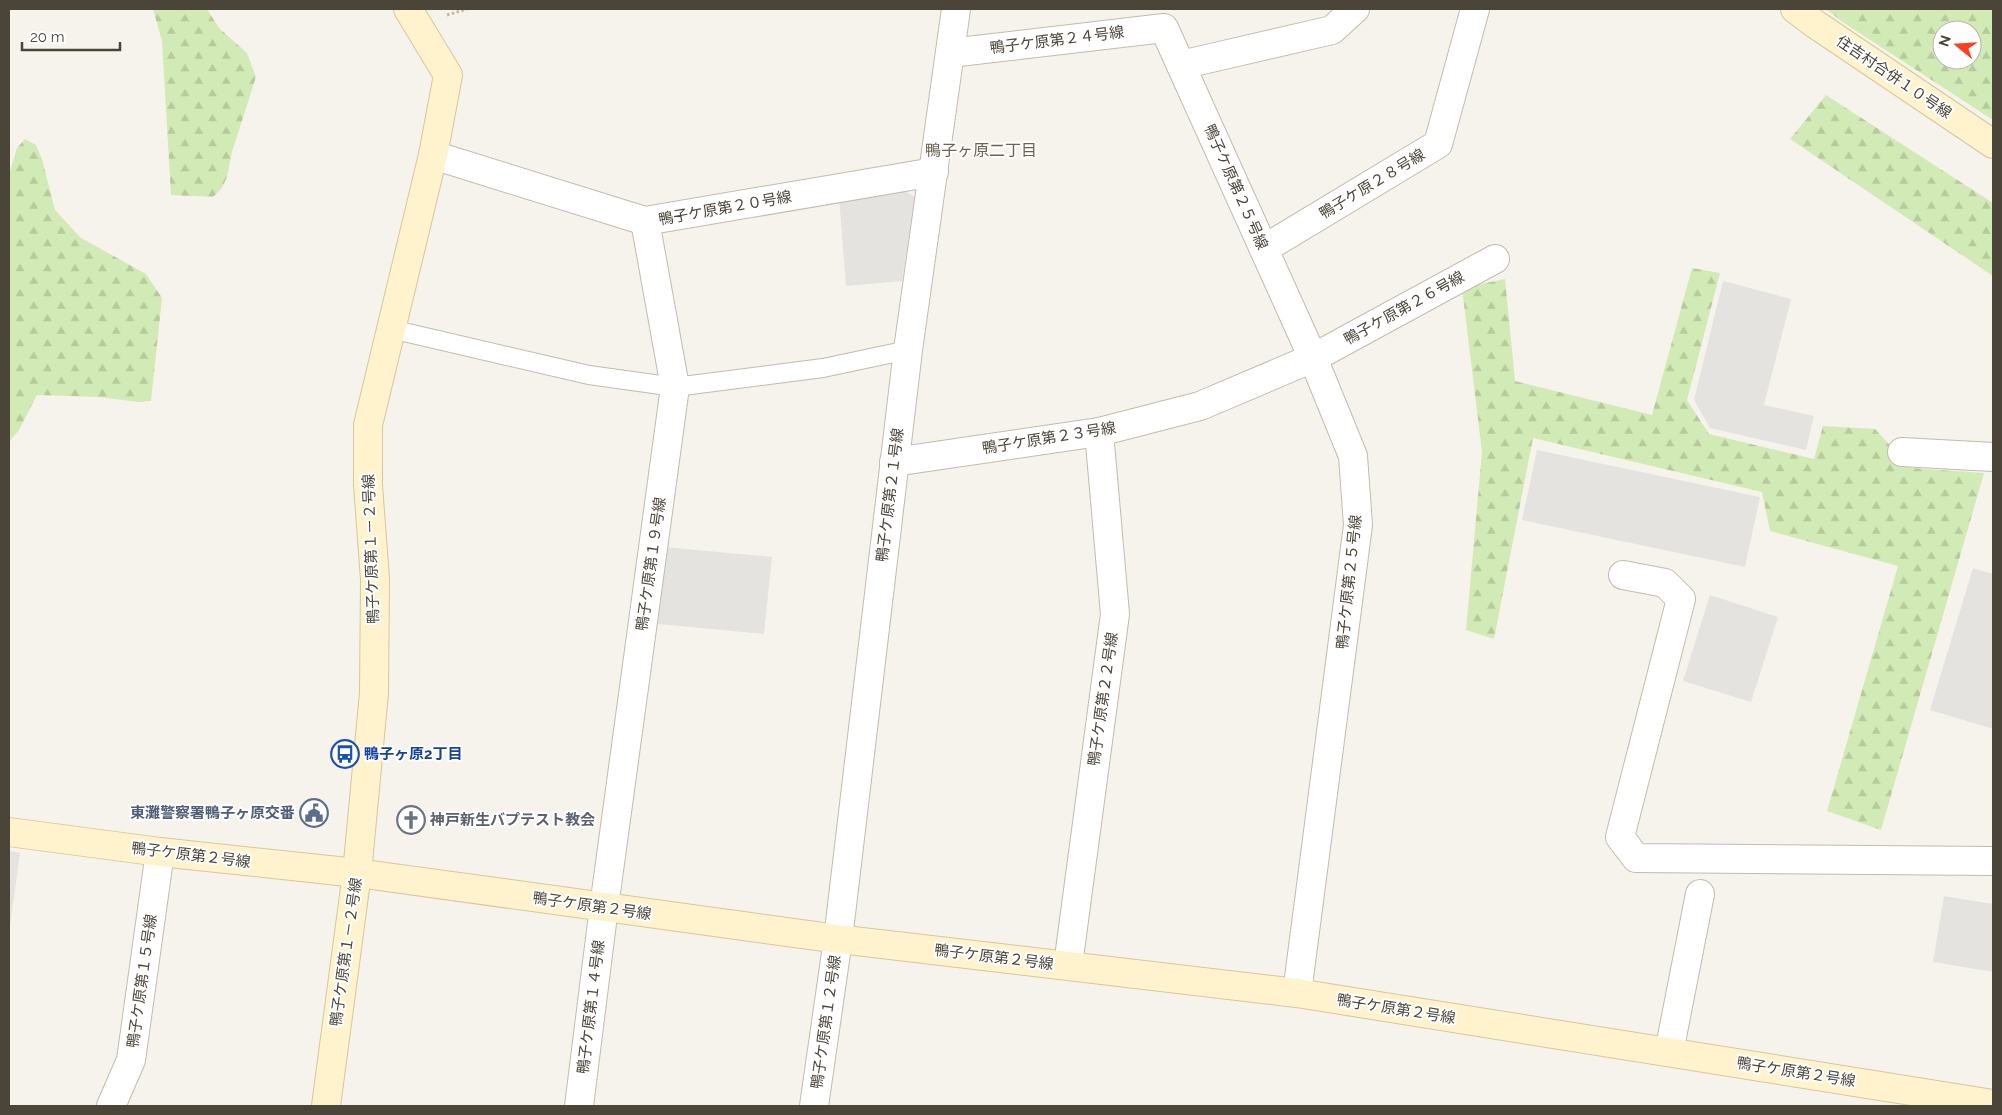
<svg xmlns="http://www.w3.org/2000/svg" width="2002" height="1115" viewBox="0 0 2002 1115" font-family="Raleway,'Noto Sans JP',sans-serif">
  <defs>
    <pattern id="forest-firs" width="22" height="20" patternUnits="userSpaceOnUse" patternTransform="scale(1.25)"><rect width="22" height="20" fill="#d2eab5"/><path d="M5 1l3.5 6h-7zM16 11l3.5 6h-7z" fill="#b6ca9c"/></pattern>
  </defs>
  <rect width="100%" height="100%" fill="#f6f3ec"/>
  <g fill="url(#forest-firs)" fill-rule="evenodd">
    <path d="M 153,9 L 207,9 L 219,28 L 247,53 L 256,77 L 232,152 L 227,177 L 222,188 L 213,197 L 171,195 L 162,41 Z"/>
    <path d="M 1826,9 L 1989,9 L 1993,10 L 1993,120 L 1841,21 ZM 1942,30 L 1972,30 L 1972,60 L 1942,60 Z"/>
    <path d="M 1826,95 L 1993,203 L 1993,276 L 1790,139 Z"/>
    <path d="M 25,139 L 36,145 L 42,159 L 55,210 L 81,238 L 146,274 L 162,298 L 151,401 L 138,402 L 99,397 L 37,395 L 19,430 L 9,442 L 9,174 L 17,148 Z"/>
    <path d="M 1692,268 L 1720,273 L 1687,400 L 1709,434 L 1814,459 L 1823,426 L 1875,429 L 1911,468 L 1984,473 L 1881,830 L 1827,811 L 1898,566 L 1770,531 L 1762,492 L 1533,438 L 1494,639 L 1466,630 L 1482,452 L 1462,288 L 1505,279 L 1515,381 L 1652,415 Z"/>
  </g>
  <g fill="#e5e3e0">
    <path d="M 903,190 L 915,197 L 902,281 L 846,286 L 839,197 Z"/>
    <path d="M 1723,281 L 1791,299 L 1764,405 L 1814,416 L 1806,450 L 1710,428 L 1694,400 Z"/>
    <path d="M 1537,450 L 1760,497 L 1745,567 L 1522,520 Z"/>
    <path d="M 664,547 L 772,557 L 764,634 L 658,624 Z"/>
    <path d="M 1973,568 L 1993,574 L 1993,729 L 1930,710 Z"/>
    <path d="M 1710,595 L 1778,617 L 1751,702 L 1683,681 Z"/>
    <path d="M 9,851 L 20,853 L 9,933 Z"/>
    <path d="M 1944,896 L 1993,904 L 1993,972 L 1933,962 Z"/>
  </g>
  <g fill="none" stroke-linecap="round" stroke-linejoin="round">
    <defs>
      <path id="lane" d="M 391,329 L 589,375 L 675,387 L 823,368 L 908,350"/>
      <g id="street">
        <path d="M 950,53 L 1164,28 L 1313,358 L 1353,456 L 1358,525 L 1297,993"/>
        <path d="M 1181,65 L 1332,30 L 1355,9"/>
        <path d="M 433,155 L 645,221 L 934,172"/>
        <path d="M 1264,249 L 1438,144 L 1475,9"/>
        <path d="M 1902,452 L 1993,457"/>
        <path d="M 894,462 L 1099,432 L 1200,406 L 1313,358 L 1495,259"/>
        <path d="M 1623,575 L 1665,583 L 1681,599 L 1620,837 L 1636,858 L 1993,861"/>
        <path d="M 1068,965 L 1115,614 L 1099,432"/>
        <path d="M 1669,1052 L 1700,894"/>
        <path d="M 111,1106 L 131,1060 L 160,852"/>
        <path d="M 579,1106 L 604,907 L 675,387 L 645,221"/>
        <path d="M 814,1106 L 838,939 L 908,350 L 956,9"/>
      </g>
      <g id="secondary">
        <path d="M 1795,9 L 1815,24 L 1993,144"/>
        <path d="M 9,832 L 160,852 L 357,873 L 838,939 L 1297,993 L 1993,1104"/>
        <path d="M 326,1106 L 357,873 L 374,693 L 375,579 L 368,485 L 368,425 L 433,155 L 448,75 L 408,9"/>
      </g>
    </defs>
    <use href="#lane" stroke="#c2bbae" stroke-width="20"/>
    <use href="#street" stroke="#c2bbae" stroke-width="30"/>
    <use href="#secondary" stroke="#d6c79b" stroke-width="30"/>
    <path stroke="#c4b79f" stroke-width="3" stroke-dasharray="2.5 2.5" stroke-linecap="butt" d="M 447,15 L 467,9"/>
    <use href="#lane" stroke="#fff" stroke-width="18"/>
    <use href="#street" stroke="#fff" stroke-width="28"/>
    <use href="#secondary" stroke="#fff3cd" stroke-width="28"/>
  </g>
  <defs>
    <symbol id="bus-ring" viewBox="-11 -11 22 22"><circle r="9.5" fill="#fff" stroke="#1a4fb4" stroke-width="1.5"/><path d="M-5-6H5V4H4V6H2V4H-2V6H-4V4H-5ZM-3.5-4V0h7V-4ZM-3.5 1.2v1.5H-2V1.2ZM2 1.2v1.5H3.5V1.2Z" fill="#1a4fb4"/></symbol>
    <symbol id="civic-ring" viewBox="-11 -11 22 22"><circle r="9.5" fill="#fff" stroke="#5c6f8a" stroke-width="1.5"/><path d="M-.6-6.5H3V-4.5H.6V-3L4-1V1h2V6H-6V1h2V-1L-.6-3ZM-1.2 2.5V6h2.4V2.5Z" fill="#5c6f8a"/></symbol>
    <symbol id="church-ring" viewBox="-11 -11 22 22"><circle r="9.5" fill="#fff" stroke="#6b7280" stroke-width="1.5"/><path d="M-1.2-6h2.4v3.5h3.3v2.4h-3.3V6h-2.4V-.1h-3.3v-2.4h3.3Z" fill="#6b7280"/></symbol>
  </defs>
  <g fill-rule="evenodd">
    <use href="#bus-ring" x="329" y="738" width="32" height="32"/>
    <use href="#civic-ring" x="298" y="797" width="32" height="32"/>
    <use href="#church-ring" x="395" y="804" width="32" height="32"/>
  </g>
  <g text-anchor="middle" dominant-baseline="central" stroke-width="4" stroke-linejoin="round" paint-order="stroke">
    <g font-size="15" fill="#4b4439" stroke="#fff">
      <text transform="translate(1057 40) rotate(-7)">鴨子ケ原第２４号線</text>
      <text transform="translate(1894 77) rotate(34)">住吉村合併１０号線</text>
      <text transform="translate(1372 184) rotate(-31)">鴨子ケ原２８号線</text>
      <text transform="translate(1236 187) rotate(66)">鴨子ケ原第２５号線</text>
      <text transform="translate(725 208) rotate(-10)">鴨子ケ原第２０号線</text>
      <text transform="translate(1404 308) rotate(-29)">鴨子ケ原第２６号線</text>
      <text transform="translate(1049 438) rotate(-9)">鴨子ケ原第２３号線</text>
      <text transform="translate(890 495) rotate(-83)">鴨子ケ原第２１号線</text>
      <text transform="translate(371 549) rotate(-92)">鴨子ケ原第１－２号線</text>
      <text transform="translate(651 564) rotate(-82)">鴨子ケ原第１９号線</text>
      <text transform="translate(1349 582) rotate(-84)">鴨子ケ原第２５号線</text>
      <text transform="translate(1103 699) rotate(-82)">鴨子ケ原第２２号線</text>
      <text transform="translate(191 855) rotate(7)">鴨子ケ原第２号線</text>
      <text transform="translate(592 906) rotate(8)">鴨子ケ原第２号線</text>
      <text transform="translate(346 952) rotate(-82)">鴨子ケ原第１－２号線</text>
      <text transform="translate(994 957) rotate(7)">鴨子ケ原第２号線</text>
      <text transform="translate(142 981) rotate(-82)">鴨子ケ原第１５号線</text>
      <text transform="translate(591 1007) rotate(-83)">鴨子ケ原第１４号線</text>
      <text transform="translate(1396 1009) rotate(9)">鴨子ケ原第２号線</text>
      <text transform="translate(826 1022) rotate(-82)">鴨子ケ原第１２号線</text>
      <text transform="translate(1796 1072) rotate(9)">鴨子ケ原第２号線</text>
    </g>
    <g font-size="15" font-weight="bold" fill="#164399" stroke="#fff" text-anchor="start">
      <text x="364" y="754">鴨子ヶ原2丁目</text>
    </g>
    <g font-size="15" font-weight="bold" fill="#4e5e75" stroke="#fff" text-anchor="end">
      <text x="295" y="813">東灘警察署鴨子ヶ原交番</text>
    </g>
    <g font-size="15" font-weight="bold" fill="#5b616d" stroke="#fff" text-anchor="start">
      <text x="430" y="820">神戸新生バプテスト教会</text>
    </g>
    <g font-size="16" fill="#6e6250" stroke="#fff">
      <text x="981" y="150">鴨子ヶ原二丁目</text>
    </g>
  </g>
  <rect width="2002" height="1115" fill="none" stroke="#4b4439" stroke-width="20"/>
  <g transform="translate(1957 45) rotate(288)"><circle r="24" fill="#ffffff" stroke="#b7b4b0"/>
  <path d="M0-4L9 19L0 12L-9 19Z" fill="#fc3f1d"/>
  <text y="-8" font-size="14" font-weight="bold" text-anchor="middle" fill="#4b4439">N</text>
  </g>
  <path d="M22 42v8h98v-8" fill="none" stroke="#4b4439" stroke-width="2.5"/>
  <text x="30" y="42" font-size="15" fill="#4b4439" stroke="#ffffff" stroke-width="4" paint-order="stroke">20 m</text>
</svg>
